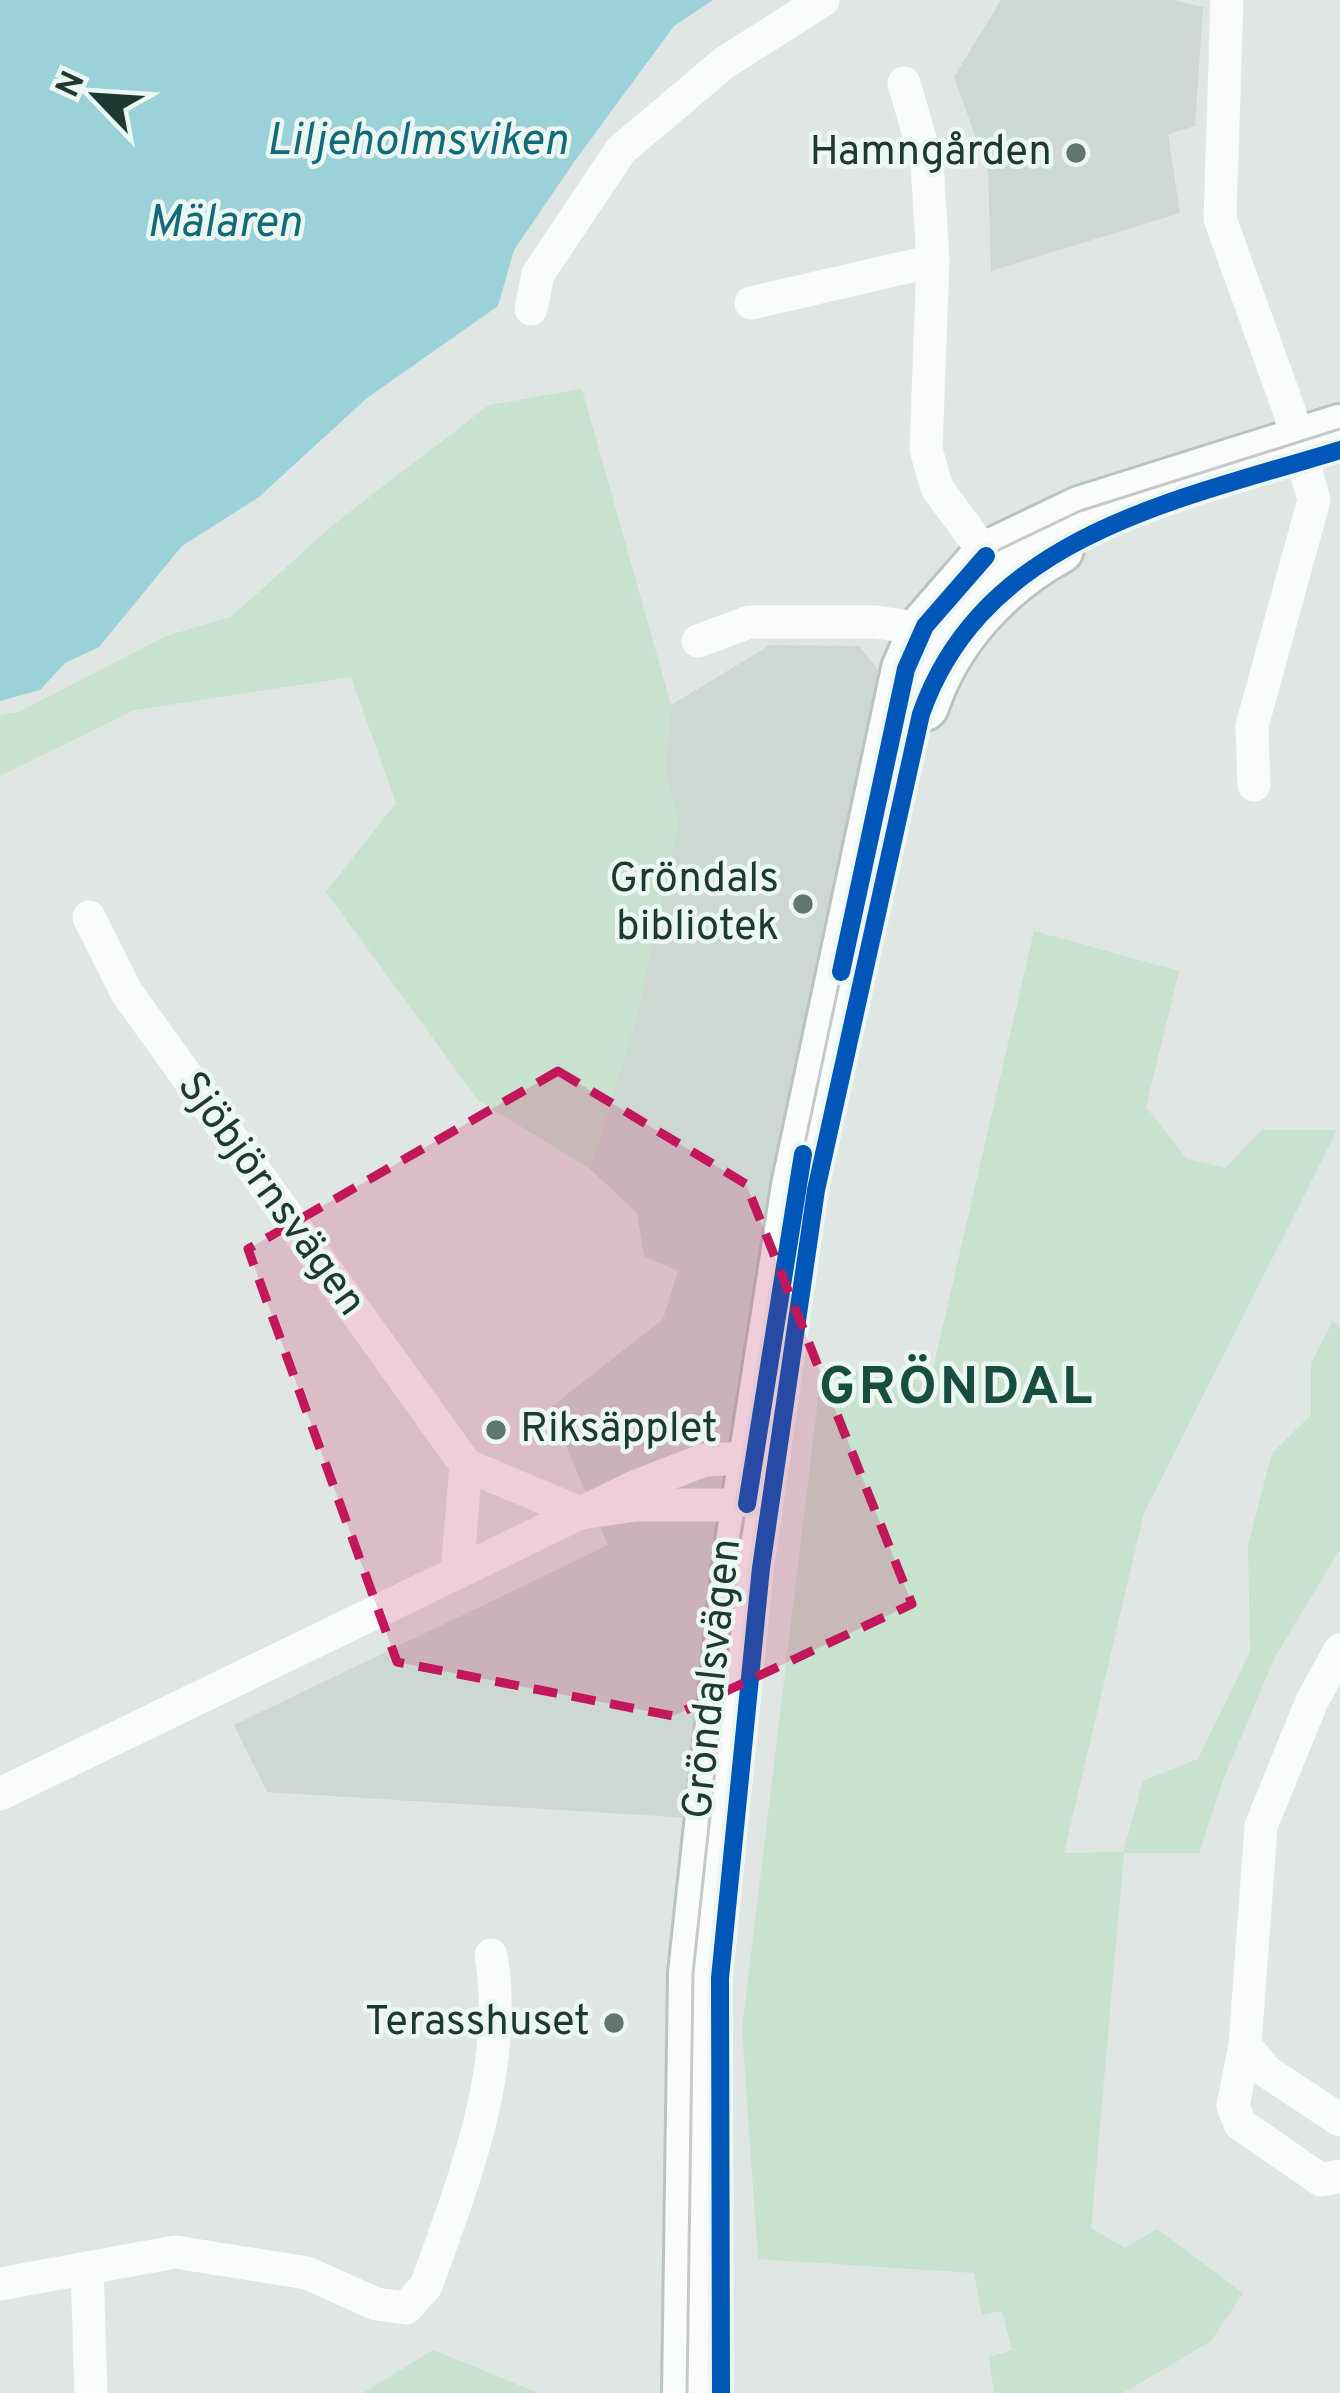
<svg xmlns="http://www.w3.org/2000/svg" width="1340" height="2393" viewBox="0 0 1340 2393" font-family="Overpass,sans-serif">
  <rect width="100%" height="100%" fill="#e0e6e3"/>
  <g fill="#cdd8d3">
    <path d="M 1001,0 L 1172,0 L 1203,7 L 1195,126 L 1168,134 L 1180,213 L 991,271 L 988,171 L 954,77 Z"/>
    <path d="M 770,645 L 859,646 L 889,683 L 690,1818 L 267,1792 L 234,1725 L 608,1545 L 550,1408 L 663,1319 L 678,1271 L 644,1256 L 637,1213 L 590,1169 L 637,1015 L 678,822 L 665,771 L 671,705 Z"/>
  </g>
  <g fill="#c7e2cf">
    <path d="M 582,389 L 671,705 L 665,771 L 678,822 L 637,1016 L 590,1169 L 478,1100 L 326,892 L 396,803 L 351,677 L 135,710 L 0,776 L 0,715 L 19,712 L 166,636 L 231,617 L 334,524 L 489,405 Z"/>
    <path d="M 1034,931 L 1179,971 L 1146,1107 L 1187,1159 L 1225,1168 L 1262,1130 L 1337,1130 L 1144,1513 L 1064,1853 L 1123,1852 L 1143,1781 L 1198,1759 L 1250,1652 L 1248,1545 L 1272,1453 L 1311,1415 L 1311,1363 L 1333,1321 L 1340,1329 L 1340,1549 L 1275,1657 L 1223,1780 L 1199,1853 L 1124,1853 L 1091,2228 L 1125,2248 L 1157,2229 L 1243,2293 L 1211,2341 L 1123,2393 L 994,2393 L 989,2357 L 1012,2350 L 1002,2311 L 982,2315 L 974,2273 L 758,2259 L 742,2029 L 822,1366 L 930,1382 Z"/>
    <path d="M 433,2350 L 538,2393 L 363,2393 Z"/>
  </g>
  <path fill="#9bd2d9" d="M 0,0 L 713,0 L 674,26 L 574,162 L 514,250 L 498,306 L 367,398 L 259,497 L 182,546 L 99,647 L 65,663 L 40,690 L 0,701 Z"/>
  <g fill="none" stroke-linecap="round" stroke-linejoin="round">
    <defs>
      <g id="secondary">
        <path d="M 924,706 C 947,638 996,584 1059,549"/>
        <path d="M 687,2393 L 693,1973 L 739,1548 L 796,1186 L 906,669 L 925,626 L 986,556 L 1080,511 L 1340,429"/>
      </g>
    </defs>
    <use href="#secondary" stroke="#b9c3bf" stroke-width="54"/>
    <g stroke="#fafbfb" stroke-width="33">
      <path d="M 1227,0 L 1220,219 L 1289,410 L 1314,500 L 1252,726 L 1254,785"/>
      <path d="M 904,83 L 927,163 L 933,261 L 926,449 L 937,488 L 999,572"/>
      <path d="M 751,303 L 933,261"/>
      <path d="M 531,309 L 538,274 L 621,150 L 724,63 L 823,0"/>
      <path d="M 698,641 L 749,622 L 876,622 L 944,632"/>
      <path d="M 89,917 L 127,993 L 466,1465 L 580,1513 L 636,1505 L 765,1505"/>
      <path d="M 457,1573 L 466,1465"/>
      <path d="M 1340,1650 L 1312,1701 L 1261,1826 L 1245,2045 L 1233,2106 L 1240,2124 L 1321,2180 L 1340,2176"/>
      <path d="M 0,1794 L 632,1488 L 704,1460 L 774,1457"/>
      <path d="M 1245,2045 L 1266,2071 L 1340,2120"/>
      <path d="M 87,2268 L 91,2393"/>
      <path d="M 0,2284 L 175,2252 L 307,2273 L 376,2304 L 406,2308 L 426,2286 C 463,2183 510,2066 491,1955"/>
    </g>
    <use href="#secondary" stroke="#fafbfb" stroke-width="48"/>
    <g stroke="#c5cac8" stroke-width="3">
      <path d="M 687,2393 L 693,1973 L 739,1548 L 796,1186 L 906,669 L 925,626 L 986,556 L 1080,511 L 1340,429"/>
      <path d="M 717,2393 L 720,1978 L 761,1568 L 816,1190 L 921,714 C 984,535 1178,500 1340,450"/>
    </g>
    <defs>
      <g id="cycleway">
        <path d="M 841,972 L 906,669 L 925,626 L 986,556"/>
        <path d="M 747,1504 L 803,1154"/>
        <path d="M 721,2393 L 720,1978 L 761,1568 L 816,1190 L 921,714 C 984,535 1178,500 1340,450"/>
      </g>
    </defs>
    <use href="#cycleway" stroke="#edf7f2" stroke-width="26"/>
    <use href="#cycleway" stroke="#0057b8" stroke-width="18"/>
  </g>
  <path fill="#c2185b" fill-opacity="0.2" stroke="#c2185b" stroke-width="9" stroke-dasharray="24 15" stroke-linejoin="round" d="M 558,1071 L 746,1184 L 912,1604 L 673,1716 L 397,1662 L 248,1249 Z"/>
  <g fill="#617670" stroke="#edf7f2" stroke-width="4.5">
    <circle cx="1076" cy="153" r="12"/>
    <circle cx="803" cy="904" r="12"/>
    <circle cx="496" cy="1430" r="12"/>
    <circle cx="614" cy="2023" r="12"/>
  </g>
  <g text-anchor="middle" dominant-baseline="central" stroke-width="9" stroke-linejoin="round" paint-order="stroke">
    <g font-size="42" fill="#1d3a32" stroke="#edf7f2" text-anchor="end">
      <text x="1052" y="153">Hamngården</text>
      <text x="779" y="880">Gröndals<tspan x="779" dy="48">bibliotek</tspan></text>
      <text x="520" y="1430" text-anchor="start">Riksäpplet</text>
      <text x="590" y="2023">Terasshuset</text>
    </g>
    <g font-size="42" fill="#1d3a32" stroke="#edf7f2">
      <text transform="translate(270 1195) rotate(54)">Sjöbjörnsvägen</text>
      <text transform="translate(714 1679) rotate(-84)">Gröndalsvägen</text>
    </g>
    <g font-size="45" font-style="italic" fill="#136a7a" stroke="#edf7f2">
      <text x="417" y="142">Liljeholmsviken</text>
      <text x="224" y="224">Mälaren</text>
    </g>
    <g font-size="54" font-weight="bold" letter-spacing="3" fill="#184e40" stroke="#edf7f2">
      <text x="957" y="1389">GRÖNDAL</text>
    </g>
  </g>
  <g transform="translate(96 96) rotate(295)" stroke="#edf7f2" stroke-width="9" paint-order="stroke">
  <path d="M0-9L21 45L0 30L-21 45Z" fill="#1d3a32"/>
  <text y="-18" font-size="33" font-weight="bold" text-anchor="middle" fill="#1d3a32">N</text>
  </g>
</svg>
